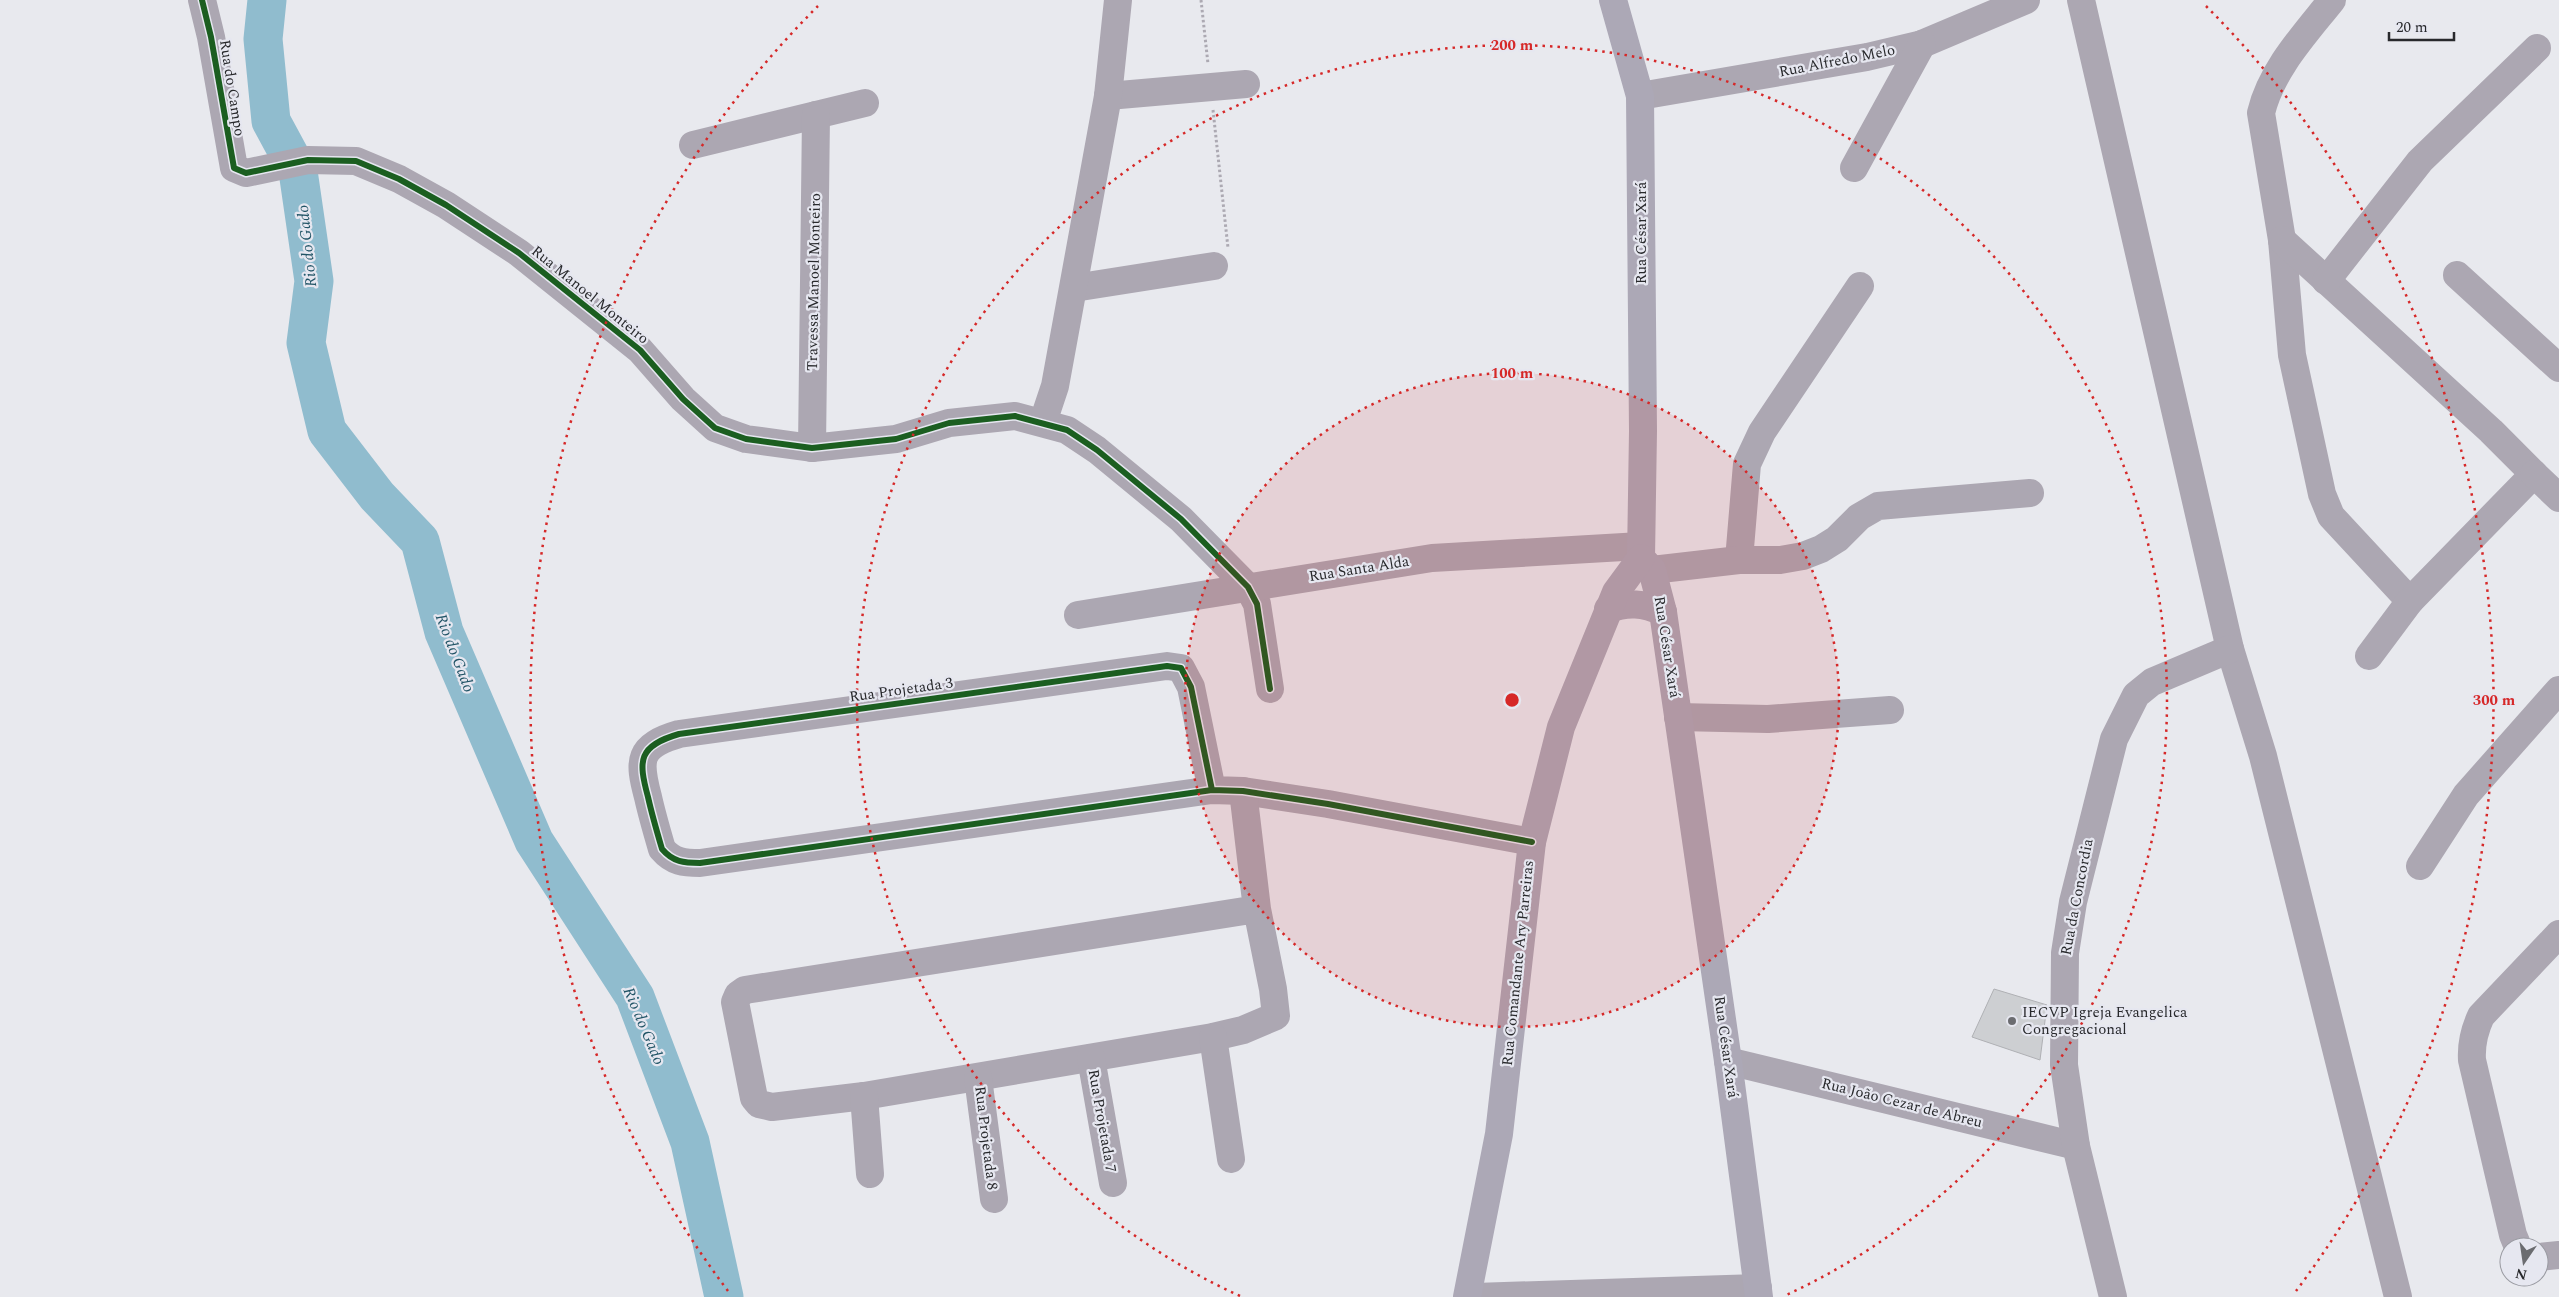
<svg xmlns="http://www.w3.org/2000/svg" width="2559" height="1297" viewBox="0 0 2559 1297" font-family="Spectral,serif">
  <rect width="100%" height="100%" fill="#e8e9ee"/>
  <g fill="none" stroke-linecap="round" stroke-linejoin="round">
    <path stroke="#90bcce" stroke-width="39" d="M 267,0 L 263,39 L 271,121 L 298,171 L 314,281 L 306,343 L 327,431 L 377,496 L 420,541 L 444,632 L 534,841 L 635,997 L 690,1142 L 724,1297"/>
  </g>
  <path fill="#cdcfd2" stroke="#afb0b4" d="M 1994,989 L 2047,1005 L 2040,1060 L 1972,1037 Z"/>
  <g fill="none" stroke-linecap="round" stroke-linejoin="round">
    <g stroke="#aca9b2" stroke-width="3" stroke-dasharray="2.5 2.5" stroke-linecap="butt">
      <path d="M 1201,0 L 1208,64"/>
      <path d="M 1213,110 L 1228,248"/>
    </g>
    <g stroke="#aca7b2" stroke-width="28">
      <path d="M 202,0 L 211,37 L 234,168 L 246,173 L 308,160 L 356,161 L 399,179 L 446,205 L 519,253 L 640,350 L 683,399 L 715,428 L 746,439 L 812,448 L 896,439 L 949,423 L 1015,416 L 1067,430 L 1097,450 L 1181,519 L 1248,587 L 1257,604 L 1270,689"/>
      <path d="M 2081,0 L 2230,649 L 2263,756 L 2398,1297"/>
      <path d="M 2332,0 C 2305,34 2271,70 2261,113 L 2282,240 L 2292,355 L 2322,494 L 2331,516 L 2410,601"/>
      <path d="M 1108,96 L 1246,84"/>
      <path d="M 1640,96 L 1867,57 L 1922,44 L 2026,0"/>
      <path d="M 693,145 L 865,103"/>
      <path d="M 1854,168 L 1922,44"/>
      <path d="M 2282,240 L 2491,431 L 2534,474 L 2410,601 L 2369,656"/>
      <path d="M 2457,275 L 2559,368"/>
      <path d="M 2326,281 L 2420,161 L 2537,48"/>
      <path d="M 1074,288 L 1214,266"/>
      <path d="M 1043,422 L 1055,386 L 1108,96 L 1118,0"/>
      <path d="M 812,448 L 816,115"/>
      <path d="M 2534,474 L 2559,498"/>
      <path d="M 1739,560 L 1747,464 L 1762,432 L 1860,286"/>
      <path d="M 1652,570 L 1739,560 L 1780,560 L 1803,556 L 1821,549 L 1837,539 L 1859,517 L 1878,506 L 2030,493"/>
      <path d="M 1078,615 L 1432,558 L 1641,546"/>
      <path d="M 1678,717 L 1768,719 L 1890,710"/>
      <path d="M 1212,790 L 1191,687 L 1181,668 L 1167,666 L 679,734 C 638,746 638,760 648,797 C 652,815 657,832 662,849 C 673,862 684,863 700,863 L 1212,790 L 1243,791 L 1328,804 L 1532,842"/>
      <path d="M 1243,791 L 1257,909 L 1273,989 L 1276,1016 L 1243,1030 L 1213,1037 L 864,1096 L 772,1107 L 759,1104 L 754,1098 L 735,1002 L 738,995 L 745,990 L 1257,909"/>
      <path d="M 2420,866 L 2466,795 L 2559,690"/>
      <path d="M 1213,1037 L 1231,1159"/>
      <path d="M 1091,1058 L 1113,1183"/>
      <path d="M 1728,1061 L 2076,1146"/>
      <path d="M 978,1078 L 994,1199"/>
      <path d="M 864,1096 L 870,1174"/>
      <path d="M 2518,1247 L 2513,1235 L 2472,1060 C 2471,1044 2474,1031 2481,1016 L 2559,934"/>
      <path d="M 2539,1257 L 2559,1255"/>
      <path d="M 1475,1297 L 1758,1288"/>
      <path d="M 2113,1297 L 2076,1146 L 2064,1065 L 2065,953 L 2073,902 L 2114,739 L 2136,695 L 2152,682 L 2230,649"/>
    </g>
    <g stroke="#aca8b6" stroke-width="28">
      <path d="M 1613,0 L 1640,96 L 1643,431 L 1641,558 L 1652,570 L 1663,612 L 1728,1061 L 1759,1297"/>
      <path d="M 1608,609 C 1628,602 1643,603 1663,612"/>
      <path d="M 1467,1297 L 1499,1134 L 1532,842 L 1561,727 L 1616,592 L 1641,558"/>
    </g>
    <defs>
      <g id="cycleway">
        <path d="M 202,0 L 211,37 L 234,168 L 246,173 L 308,160 L 356,161 L 399,179 L 446,205 L 519,253 L 640,350 L 683,399 L 715,428 L 746,439 L 812,448 L 896,439 L 949,423 L 1015,416 L 1067,430 L 1097,450 L 1181,519 L 1248,587 L 1257,604 L 1270,689"/>
        <path d="M 1212,790 L 1191,687 L 1181,668 L 1167,666 L 679,734 C 638,746 638,760 648,797 C 652,815 657,832 662,849 C 673,862 684,863 700,863 L 1212,790 L 1243,791 L 1328,804 L 1532,842"/>
      </g>
    </defs>
    <use href="#cycleway" stroke="#e6e7f0" stroke-width="9"/>
    <use href="#cycleway" stroke="#1b5e20" stroke-width="6"/>
  </g>
  <circle cx="1512" cy="700" r="327" fill="#d62828" fill-opacity=".12"/>
  <g fill="none" stroke="#d62828" stroke-width="2.5" stroke-dasharray="2.5 5">
    <circle cx="1512" cy="700" r="327"/>
    <path d="M1240 1296A655 655 0 1 1 1784 1296"/>
    <path d="M728 1291A982 982 0 0 1 818 6M2206 6A982 982 0 0 1 2296 1291"/>
  </g>
  <circle fill="#6b6c70" stroke="#e6e7f0" stroke-width="2" cx="2012" cy="1021" r="5"/>
  <g text-anchor="middle" dominant-baseline="central" stroke-width="4.5" stroke-linejoin="round" paint-order="stroke">
    <g font-size="15" fill="#28292c" stroke="#e6e7f0">
      <text transform="translate(1837 61) rotate(-11)">Rua Alfredo Melo</text>
      <text transform="translate(232 88) rotate(81)">Rua do Campo</text>
      <text transform="translate(1641 233) rotate(-90)">Rua César Xará</text>
      <text transform="translate(814 282) rotate(-89)">Travessa Manoel Monteiro</text>
      <text transform="translate(590 295) rotate(39)">Rua Manoel Monteiro</text>
      <text transform="translate(1359 569) rotate(-9)">Rua Santa Alda</text>
      <text transform="translate(1667 647) rotate(81)">Rua César Xará</text>
      <text transform="translate(901 690) rotate(-8)">Rua Projetada 3</text>
      <text transform="translate(2077 897) rotate(-79)">Rua da Concordia</text>
      <text transform="translate(1518 963) rotate(-84)">Rua Comandante Ary Parreiras</text>
      <text transform="translate(1726 1047) rotate(82)">Rua César Xará</text>
      <text transform="translate(1902 1103) rotate(14)">Rua João Cezar de Abreu</text>
      <text transform="translate(1102 1121) rotate(80)">Rua Projetada 7</text>
      <text transform="translate(986 1138) rotate(83)">Rua Projetada 8</text>
    </g>
    <g font-size="15" fill="#28292c" stroke="#e6e7f0" text-anchor="start">
      <text x="2022" y="1012">IECVP Igreja Evangelica<tspan x="2022" dy="17">Congregacional</tspan></text>
    </g>
    <g font-size="16" font-style="italic" fill="#215466" stroke="#e6e7f0">
      <text transform="translate(307 246) rotate(-96)">Rio do Gado</text>
      <text transform="translate(455 653) rotate(69)">Rio do Gado</text>
      <text transform="translate(644 1026) rotate(67)">Rio do Gado</text>
    </g>
  </g>
  <circle cx="1512" cy="700" r="8" fill="#d62828" stroke="#e6e7f0" stroke-width="2.5"/>
  <g font-size="15" text-anchor="middle" font-weight="bold" fill="#d62828" stroke="#e6e7f0" stroke-width="4.5" stroke-linejoin="round" paint-order="stroke">
    <text x="1512" y="50">200 m</text>
    <text x="1512" y="378">100 m</text>
    <text x="2494" y="705">300 m</text>
  </g>
  <g transform="translate(2524 1262) rotate(193)"><circle r="24" fill="#e6e7f0" stroke="#9a9ba2"/>
  <path d="M0-4L9 19L0 12L-9 19Z" fill="#6b6c70"/>
  <text y="-8" font-size="14" font-weight="bold" text-anchor="middle" fill="#28292c">N</text>
  </g>
  <path d="M2389 32v8h65v-8" fill="none" stroke="#28292c" stroke-width="2.5"/>
  <text x="2396" y="32" font-size="15" fill="#28292c" stroke="#e6e7f0" stroke-width="4" paint-order="stroke">20 m</text>
</svg>
